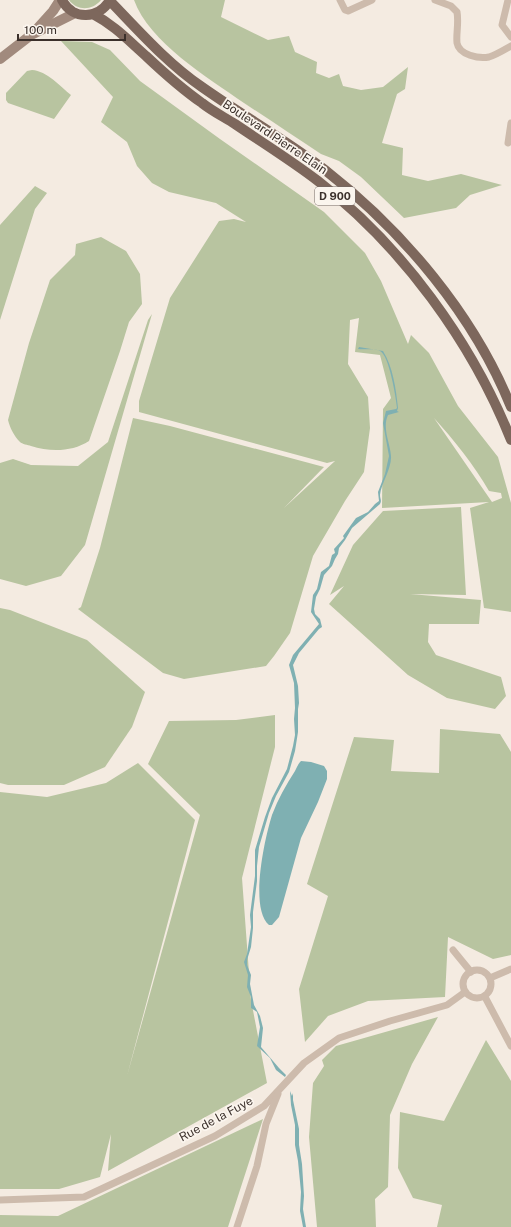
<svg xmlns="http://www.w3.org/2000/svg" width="511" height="1227" viewBox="0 0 511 1227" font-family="'Public Sans',sans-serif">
  <rect width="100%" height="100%" fill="#f4ebe1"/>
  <g fill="#b8c4a0" fill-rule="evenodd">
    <path d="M 69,0 L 101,0 C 92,11 77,11 69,0 Z"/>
    <path d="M 134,0 L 225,0 L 221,17 L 268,40 L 289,36 L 295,52 L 317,62 L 316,73 L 329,78 L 339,74 L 343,86 L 361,90 L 383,87 L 408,67 L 405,89 L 397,94 L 382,143 L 403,148 L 402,175 L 428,181 L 461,174 L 502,185 L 470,195 L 456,208 L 404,218 L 361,177 L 339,161 L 321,154 C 295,137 270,120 244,103 C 208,78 149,42 134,0 Z"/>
    <path d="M 61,41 L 92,42 L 110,50 L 140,81 L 220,139 L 324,212 L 365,253 L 381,281 L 408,344 L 411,335 L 429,353 L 458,406 L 498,457 L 511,503 L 511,612 L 484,608 L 470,508 L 489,502 L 382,508 L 383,409 L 391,398 L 380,355 L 355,352 L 359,318 L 350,320 L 348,364 L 368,397 L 370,428 L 364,472 L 345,501 L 313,556 L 290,633 L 274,656 L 266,666 L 184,679 L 163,673 L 78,609 L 81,607 L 100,548 L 133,418 L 170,426 L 324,467 L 284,508 L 335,461 L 327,463 L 139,412 L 139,401 L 170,298 L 219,221 L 234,219 L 246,222 L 216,203 L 169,192 L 152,183 L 137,166 L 127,142 L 101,122 L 113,97 ZM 434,418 C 454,440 474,465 489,491 L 501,493 L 502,498 L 492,502 Z"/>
    <path d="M 32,70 C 47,71 60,86 71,95 L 54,119 L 8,103 L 6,100 L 6,93 L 27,71 Z"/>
    <path d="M 35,186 L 47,193 L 35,209 L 0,320 L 0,225 Z"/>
    <path d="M 101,237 L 126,251 L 140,274 L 142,304 L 129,322 L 120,351 L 89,441 C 72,452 50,452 31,446 C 28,445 22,444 20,442 C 14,436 10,428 8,420 L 29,343 L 50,280 L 75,255 L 76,244 Z"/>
    <path d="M 152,314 L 85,545 L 61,576 L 26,586 L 0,579 L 0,463 L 13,459 L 31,465 L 78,466 L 108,442 L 148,320 Z"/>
    <path d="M 461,507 L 466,595 L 410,594 L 481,600 L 479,624 L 429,624 L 428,642 L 436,655 L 501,677 L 506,696 L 495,709 L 447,698 L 408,675 L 329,604 L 344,586 L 330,595 L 353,545 L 383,511 Z"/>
    <path d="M 0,608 L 10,610 L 87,640 L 145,692 L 132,727 L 105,767 L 64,785 L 8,785 L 0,783 Z"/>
    <path d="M 275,715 L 275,747 L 242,878 L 251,1000 L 267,1083 L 108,1171 L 111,1134 L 100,1177 L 59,1189 L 0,1189 L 0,792 L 47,797 L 106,783 L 138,763 L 195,820 L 127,1076 L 200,815 L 148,764 L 169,721 L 236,720 Z"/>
    <path d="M 440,729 L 500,734 L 511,752 L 511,955 L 493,959 L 448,937 L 445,997 L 368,1001 L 328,1016 L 305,1042 L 299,989 L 328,896 L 307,884 L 354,737 L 394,740 L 391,771 L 439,773 Z"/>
    <path d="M 438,1017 L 412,1064 L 390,1115 L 388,1187 L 375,1199 L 376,1227 L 317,1227 L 309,1137 L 313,1083 L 324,1066 L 322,1060 L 336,1046 Z"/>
    <path d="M 486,1040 L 511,1081 L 511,1227 L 437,1227 L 442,1205 L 413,1198 L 398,1168 L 400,1112 L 444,1121 Z"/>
    <path d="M 263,1119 L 228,1227 L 0,1227 L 0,1215 L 58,1216 Z"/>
  </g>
  <g fill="#7fb0b2">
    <path d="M 359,347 L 383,351 C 393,367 396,389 398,408 L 397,411 L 399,412 L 388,415 C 382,428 390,443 391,456 C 392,468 381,484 380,495 C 380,499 382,500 380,504 L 352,528 L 345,540 L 339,548 L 338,554 L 335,559 L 332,566 L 324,575 L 320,589 L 316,597 L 314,609 L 315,614 L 320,619 L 322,627 L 319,629 L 299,653 L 293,665 L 298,686 L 299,703 L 298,709 L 298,732 L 295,751 L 289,772 L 276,796 L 269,813 L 259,847 L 257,866 L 257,881 L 253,912 L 253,928 L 251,947 L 247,960 L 247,965 L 251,975 L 250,984 L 254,1005 L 260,1016 L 263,1028 L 261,1047 L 279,1068 L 286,1075 L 285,1077 L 276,1070 L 270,1058 L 257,1046 L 260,1027 L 257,1012 L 251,1008 L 251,997 L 247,987 L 248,975 L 244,962 L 247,954 L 251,927 L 250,915 L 255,876 L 255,850 L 265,817 L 272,798 L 287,769 L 293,746 L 295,735 L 294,719 L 295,708 L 294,683 L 289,665 L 293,655 L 319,624 L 311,612 L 313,595 L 317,589 L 321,572 L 329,566 L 332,555 L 335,553 L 334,549 L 344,538 L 343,536 L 356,518 L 368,512 L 375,504 L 379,501 L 378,492 L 385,474 L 389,456 L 383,423 L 386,411 L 396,409 L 397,408 C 396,397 389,355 380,351 C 374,348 364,350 358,349 Z"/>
    <path d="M 301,761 L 311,762 L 324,766 L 327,771 L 327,779 L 318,802 L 301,838 L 279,917 L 272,925 L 269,925 C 249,908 265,837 272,815 C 278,799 286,785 295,771 C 297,767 298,764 301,761 Z"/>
    <path d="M 290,1091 L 292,1096 L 293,1093 L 293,1100 L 299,1129 L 299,1145 L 302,1164 L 304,1196 L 303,1209 L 306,1227 L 303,1227 L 300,1211 L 301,1192 L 298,1161 L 295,1145 L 295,1125 L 291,1105 Z"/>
  </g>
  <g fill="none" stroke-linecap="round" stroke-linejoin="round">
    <g stroke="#cdbbac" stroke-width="7">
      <path d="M 340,0 L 345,10 L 348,11 L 372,0"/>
      <path d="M 435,0 L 451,6 L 457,12 C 459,23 456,33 457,43 C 459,55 479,59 489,57 C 496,55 504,50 511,46"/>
      <path d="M 508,0 L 502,25 L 511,37"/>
      <path d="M 508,143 L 511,123"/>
      <path d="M 453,950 L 471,972"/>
      <circle cx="477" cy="984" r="14"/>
      <path d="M 490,978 L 511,969"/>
      <path d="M 485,997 L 511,1046"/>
      <path d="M 0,1200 L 84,1197 L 215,1136 L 264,1106 L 304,1063 L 339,1038 L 390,1021 L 447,1005 L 465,992"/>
      <path d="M 237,1227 L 257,1166 L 266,1124 L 278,1094"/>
    </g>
    <g stroke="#a18a7d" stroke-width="10">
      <path d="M 35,31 L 53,11 L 60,0"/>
      <path d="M 0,59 L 31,35 L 75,13"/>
    </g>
    <g stroke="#7d675c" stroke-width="10">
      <path d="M 62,0 C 73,21 99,19 110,0"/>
      <path d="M 110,1 C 139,31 168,64 202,87 C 243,116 286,140 325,170 C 403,231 474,315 511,407"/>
      <path d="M 93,14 C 114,25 129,41 146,56 C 164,73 182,89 202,103 C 212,111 224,117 235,124 C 263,143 292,161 318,181 C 402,246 472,342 511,440"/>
    </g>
  </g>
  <g text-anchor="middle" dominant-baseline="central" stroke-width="3.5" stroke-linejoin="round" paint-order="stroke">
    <rect fill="#fbf5ee" stroke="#756b66" stroke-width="1" x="315" y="187" width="40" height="18" rx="3"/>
    <g font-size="11" font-weight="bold" fill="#3b302b">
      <text x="335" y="196">D 900</text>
    </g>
    <g font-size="12" fill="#3b302b" stroke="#fbf5ee">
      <text transform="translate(275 137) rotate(34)">Boulevard Pierre Elain</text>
      <text transform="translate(216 1119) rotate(-28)">Rue de la Fuye</text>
    </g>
  </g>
  <path d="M18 34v6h107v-6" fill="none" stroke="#3b302b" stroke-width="2"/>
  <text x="24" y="34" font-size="12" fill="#3b302b" stroke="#fbf5ee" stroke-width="3" paint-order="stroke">100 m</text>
</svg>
